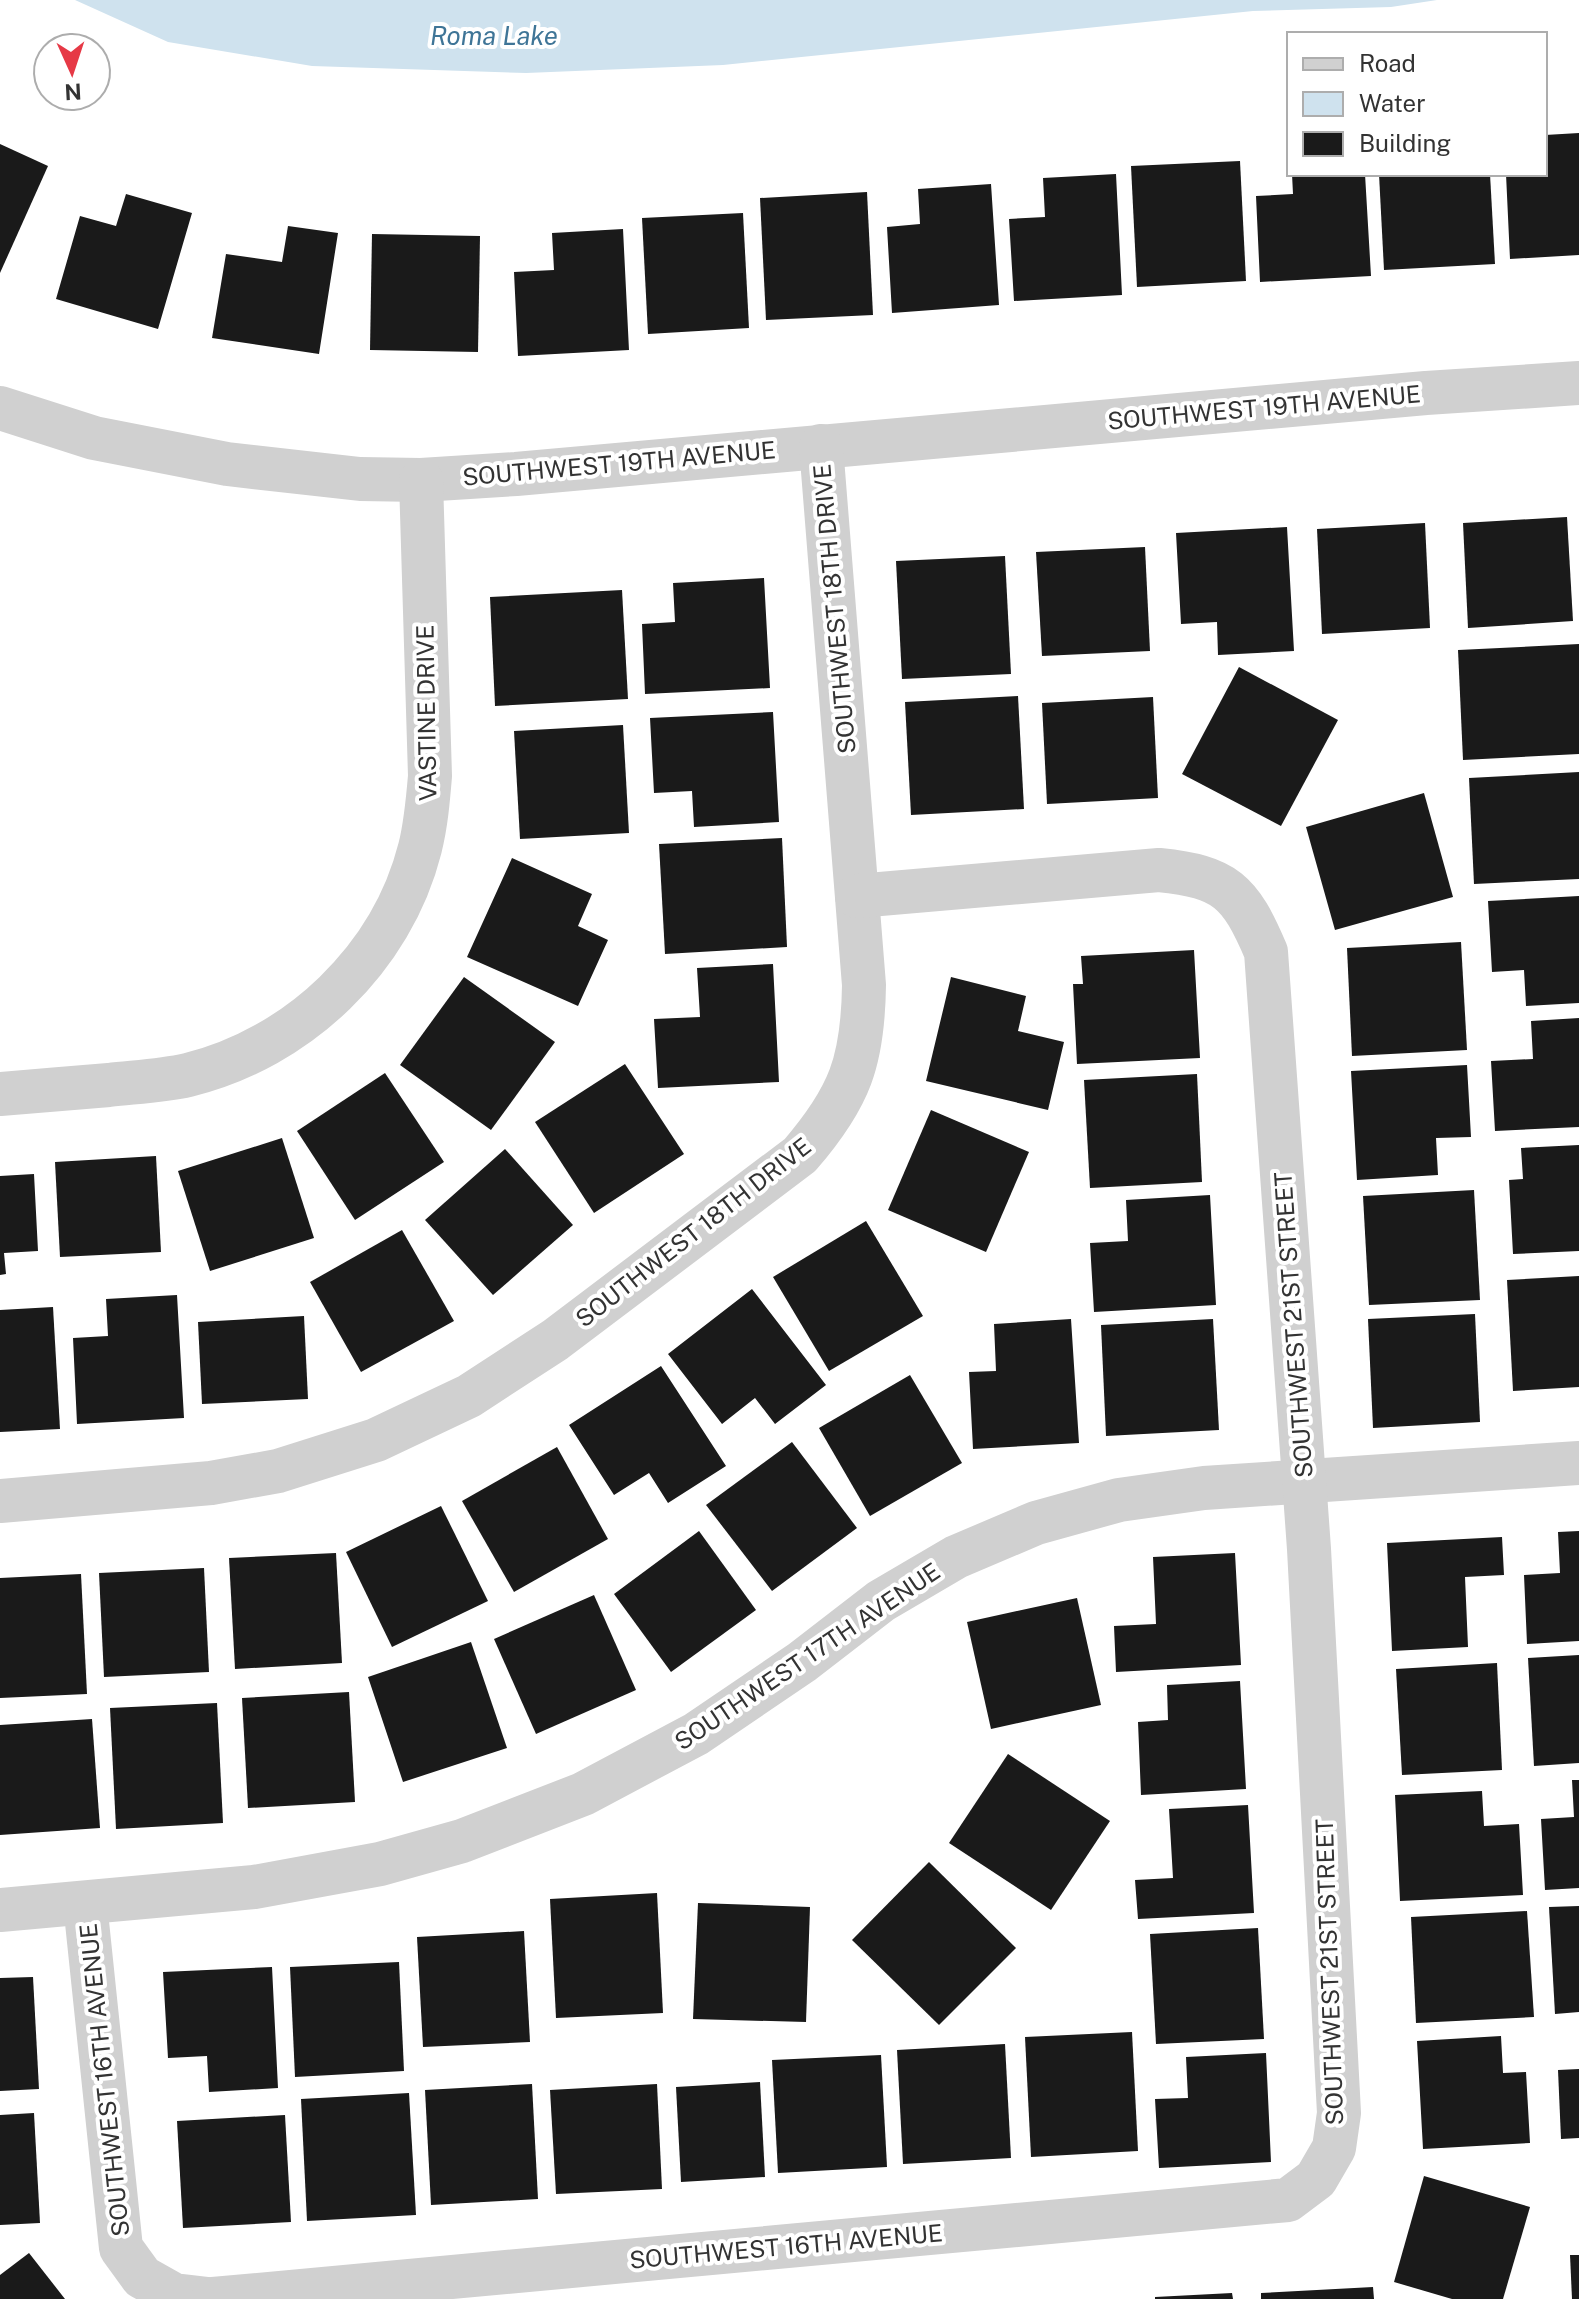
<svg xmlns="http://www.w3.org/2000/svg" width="1579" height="2299" viewBox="0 0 1579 2299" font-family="'Public Sans',sans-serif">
  <rect width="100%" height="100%" fill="#fff"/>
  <path fill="#cfe2ee" d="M 75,0 L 1437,0 L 1391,7 L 1253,11 L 723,65 L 526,73 L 312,66 L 168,42 Z"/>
  <g fill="#1a1a1a">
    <path d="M 1579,133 L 1579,255 L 1510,259 L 1506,174 L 1545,174 L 1545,135 Z"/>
    <path d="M 0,144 L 48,166 L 0,273 Z"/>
    <path d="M 1240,161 L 1246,281 L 1137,287 L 1131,166 Z"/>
    <path d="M 1116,174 L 1122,295 L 1014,301 L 1009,219 L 1045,217 L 1043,178 Z"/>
    <path d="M 1292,174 L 1365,174 L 1371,276 L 1260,282 L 1256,196 L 1293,194 Z"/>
    <path d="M 1379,174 L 1490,174 L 1495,264 L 1384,270 Z"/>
    <path d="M 991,184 L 999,305 L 892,313 L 887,227 L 920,224 L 918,189 Z"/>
    <path d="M 867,192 L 873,315 L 766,320 L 760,198 Z"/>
    <path d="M 126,194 L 192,213 L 158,329 L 56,299 L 80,216 L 116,226 Z"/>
    <path d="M 743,213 L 749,328 L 648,334 L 642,218 Z"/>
    <path d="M 288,226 L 338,233 L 319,354 L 212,338 L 226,254 L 282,262 Z"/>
    <path d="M 623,229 L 629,350 L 518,356 L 514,272 L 554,270 L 552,233 Z"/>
    <path d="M 372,234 L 480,236 L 478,352 L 370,350 Z"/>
    <path d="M 1567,517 L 1573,621 L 1468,628 L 1463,523 Z"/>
    <path d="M 1425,523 L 1430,628 L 1322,634 L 1317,529 Z"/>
    <path d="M 1287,527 L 1294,651 L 1218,655 L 1217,622 L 1181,624 L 1176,533 Z"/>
    <path d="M 1145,547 L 1150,651 L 1042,656 L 1036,552 Z"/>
    <path d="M 1005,556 L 1011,674 L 902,679 L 896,561 Z"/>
    <path d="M 764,578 L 770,688 L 645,694 L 642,624 L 675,622 L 673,583 Z"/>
    <path d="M 622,590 L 628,699 L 495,706 L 490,597 Z"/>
    <path d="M 1579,644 L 1579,754 L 1463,760 L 1458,650 Z"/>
    <path d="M 1239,667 L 1338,720 L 1281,826 L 1182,774 Z"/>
    <path d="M 1018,696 L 1024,809 L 911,815 L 905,702 Z"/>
    <path d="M 1153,697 L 1158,798 L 1047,804 L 1042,703 Z"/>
    <path d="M 773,712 L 779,822 L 694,827 L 692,791 L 654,793 L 650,718 Z"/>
    <path d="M 623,725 L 629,833 L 520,839 L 514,731 Z"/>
    <path d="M 1579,772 L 1579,879 L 1474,884 L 1469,778 Z"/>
    <path d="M 1424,793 L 1453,897 L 1335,930 L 1306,827 Z"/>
    <path d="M 782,838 L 787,947 L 665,954 L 659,844 Z"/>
    <path d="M 512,858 L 592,894 L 578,926 L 608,940 L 578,1006 L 467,957 Z"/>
    <path d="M 1579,896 L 1579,1003 L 1526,1006 L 1524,970 L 1492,972 L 1488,901 Z"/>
    <path d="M 1461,942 L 1467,1050 L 1352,1056 L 1347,948 Z"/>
    <path d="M 1194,950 L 1200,1058 L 1077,1064 L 1073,984 L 1083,984 L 1081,956 Z"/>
    <path d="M 773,964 L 779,1082 L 658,1088 L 654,1019 L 700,1017 L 697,968 Z"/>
    <path d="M 464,977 L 555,1042 L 491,1130 L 400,1065 Z"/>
    <path d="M 951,977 L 1026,996 L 1018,1031 L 1064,1042 L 1048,1110 L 926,1081 Z"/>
    <path d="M 1579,1018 L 1579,1127 L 1495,1131 L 1491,1061 L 1533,1059 L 1531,1021 Z"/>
    <path d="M 625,1064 L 684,1154 L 594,1213 L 535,1122 Z"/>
    <path d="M 1467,1065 L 1471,1137 L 1436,1138 L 1438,1175 L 1357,1180 L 1351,1071 Z"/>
    <path d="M 385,1073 L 444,1162 L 355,1220 L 297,1131 Z"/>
    <path d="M 1197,1074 L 1202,1182 L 1090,1188 L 1084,1080 Z"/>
    <path d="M 931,1110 L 1029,1152 L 986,1252 L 888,1210 Z"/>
    <path d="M 282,1138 L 314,1238 L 210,1271 L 178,1171 Z"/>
    <path d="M 1579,1145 L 1579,1251 L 1513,1254 L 1509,1180 L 1523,1179 L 1521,1148 Z"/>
    <path d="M 505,1149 L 573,1225 L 493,1295 L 425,1220 Z"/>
    <path d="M 156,1156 L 161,1252 L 60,1257 L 55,1162 Z"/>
    <path d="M 34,1174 L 38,1251 L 4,1253 L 6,1274 L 0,1275 L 0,1176 Z"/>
    <path d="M 1474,1190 L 1480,1300 L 1369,1305 L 1363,1196 Z"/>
    <path d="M 1210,1195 L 1216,1305 L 1094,1312 L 1090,1243 L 1128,1241 L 1126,1200 Z"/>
    <path d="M 866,1221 L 923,1316 L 829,1371 L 773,1277 Z"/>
    <path d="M 402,1230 L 454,1321 L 361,1372 L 310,1282 Z"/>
    <path d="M 1579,1276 L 1579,1387 L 1513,1391 L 1507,1280 Z"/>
    <path d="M 752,1289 L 826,1385 L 775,1424 L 755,1398 L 722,1424 L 668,1354 Z"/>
    <path d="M 177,1295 L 184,1418 L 77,1424 L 73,1338 L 108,1336 L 106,1299 Z"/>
    <path d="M 53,1307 L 60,1429 L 0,1432 L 0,1310 Z"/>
    <path d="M 1475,1314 L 1480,1422 L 1373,1428 L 1368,1319 Z"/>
    <path d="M 304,1316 L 308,1399 L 202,1404 L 198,1322 Z"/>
    <path d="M 1071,1319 L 1079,1443 L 973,1449 L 969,1372 L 996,1371 L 994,1324 Z"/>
    <path d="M 1213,1319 L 1219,1430 L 1106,1436 L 1101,1325 Z"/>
    <path d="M 661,1366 L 726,1466 L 668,1503 L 649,1473 L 614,1495 L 569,1425 Z"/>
    <path d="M 910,1375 L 962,1463 L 870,1516 L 819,1428 Z"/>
    <path d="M 792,1442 L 857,1528 L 772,1591 L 706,1505 Z"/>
    <path d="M 557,1447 L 608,1539 L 514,1592 L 462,1501 Z"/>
    <path d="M 441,1506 L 488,1601 L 392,1647 L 346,1552 Z"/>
    <path d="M 699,1531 L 756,1610 L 671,1672 L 614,1594 Z"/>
    <path d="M 1579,1531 L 1579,1641 L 1527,1644 L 1524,1575 L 1560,1573 L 1558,1532 Z"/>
    <path d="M 1502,1537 L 1504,1575 L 1465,1577 L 1468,1647 L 1392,1651 L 1387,1543 Z"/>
    <path d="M 336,1553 L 342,1663 L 235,1669 L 229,1558 Z"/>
    <path d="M 1235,1553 L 1241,1665 L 1116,1672 L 1114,1626 L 1156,1624 L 1153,1557 Z"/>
    <path d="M 204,1568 L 209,1672 L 104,1677 L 99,1573 Z"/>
    <path d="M 81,1574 L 87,1694 L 0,1698 L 0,1578 Z"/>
    <path d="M 594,1595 L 636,1690 L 536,1734 L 494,1639 Z"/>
    <path d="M 1077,1598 L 1101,1705 L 991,1729 L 967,1622 Z"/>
    <path d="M 471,1642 L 507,1748 L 403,1782 L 368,1677 Z"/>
    <path d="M 1579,1655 L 1579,1763 L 1534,1766 L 1528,1658 Z"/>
    <path d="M 1497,1663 L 1502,1770 L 1402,1775 L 1396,1669 Z"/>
    <path d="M 1240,1681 L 1246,1789 L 1141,1795 L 1138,1722 L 1168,1720 L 1167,1685 Z"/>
    <path d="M 349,1692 L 355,1802 L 248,1808 L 242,1698 Z"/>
    <path d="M 217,1703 L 223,1823 L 116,1829 L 110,1708 Z"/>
    <path d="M 92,1719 L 100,1828 L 0,1835 L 0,1725 Z"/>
    <path d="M 1008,1754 L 1110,1821 L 1051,1910 L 949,1843 Z"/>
    <path d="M 1572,1780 L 1579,1780 L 1579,1888 L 1545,1890 L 1541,1819 L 1574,1817 Z"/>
    <path d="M 1482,1791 L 1484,1826 L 1519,1824 L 1523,1895 L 1400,1901 L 1395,1795 Z"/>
    <path d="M 1248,1805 L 1254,1913 L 1138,1919 L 1135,1880 L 1173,1878 L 1169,1809 Z"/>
    <path d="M 929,1862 L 1016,1948 L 939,2025 L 852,1940 Z"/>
    <path d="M 657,1893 L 663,2013 L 556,2018 L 550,1899 Z"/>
    <path d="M 698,1903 L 810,1907 L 806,2022 L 693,2019 Z"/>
    <path d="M 1579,1906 L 1579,2012 L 1555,2014 L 1549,1907 Z"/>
    <path d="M 1527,1911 L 1534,2017 L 1416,2023 L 1411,1917 Z"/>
    <path d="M 1258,1928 L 1264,2039 L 1156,2044 L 1150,1934 Z"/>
    <path d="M 524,1931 L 530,2042 L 423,2047 L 417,1937 Z"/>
    <path d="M 399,1962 L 404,2071 L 295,2077 L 290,1967 Z"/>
    <path d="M 272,1967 L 278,2088 L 209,2092 L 207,2056 L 168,2058 L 163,1972 Z"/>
    <path d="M 33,1977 L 39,2089 L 0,2091 L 0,1978 Z"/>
    <path d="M 1132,2032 L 1138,2151 L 1031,2157 L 1025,2037 Z"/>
    <path d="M 1501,2036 L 1503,2073 L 1526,2072 L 1530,2143 L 1423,2149 L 1417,2041 Z"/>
    <path d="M 1005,2044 L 1011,2158 L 903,2164 L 897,2050 Z"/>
    <path d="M 1266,2053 L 1271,2162 L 1159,2168 L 1155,2099 L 1188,2098 L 1186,2057 Z"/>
    <path d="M 881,2055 L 887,2167 L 778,2173 L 772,2060 Z"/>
    <path d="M 1579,2069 L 1579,2138 L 1561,2139 L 1558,2070 Z"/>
    <path d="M 760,2082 L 765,2177 L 681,2182 L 676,2087 Z"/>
    <path d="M 532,2084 L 538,2199 L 431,2205 L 425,2090 Z"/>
    <path d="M 657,2084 L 662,2189 L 556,2194 L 550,2090 Z"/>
    <path d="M 409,2093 L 416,2215 L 307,2221 L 301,2099 Z"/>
    <path d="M 34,2113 L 40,2223 L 0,2225 L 0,2115 Z"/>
    <path d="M 285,2115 L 291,2222 L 183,2228 L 177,2121 Z"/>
    <path d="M 1424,2176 L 1530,2207 L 1503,2299 L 1452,2299 L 1394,2282 Z"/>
    <path d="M 29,2253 L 65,2299 L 0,2299 L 0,2275 Z"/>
    <path d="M 1570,2255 L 1579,2255 L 1579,2299 L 1572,2299 Z"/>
    <path d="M 1373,2287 L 1374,2299 L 1261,2299 L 1261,2293 Z"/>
    <path d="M 1232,2293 L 1233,2299 L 1155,2299 L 1155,2297 Z"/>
  </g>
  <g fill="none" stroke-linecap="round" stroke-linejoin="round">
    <g stroke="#d0d0d0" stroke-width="44">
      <path d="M 0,408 L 94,438 L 227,464 L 360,479 L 421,480 L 516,474 L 1426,393 L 1579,383"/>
      <path d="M 0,1094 C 36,1091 73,1088 109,1085 C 135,1082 162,1081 188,1075 C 298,1048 392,959 420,848 C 426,824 428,800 430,776 L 421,480"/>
      <path d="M 0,1501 L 211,1483 L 278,1471 L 376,1440 L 469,1396 L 555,1340 L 800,1155 C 850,1097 863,1061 864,985 L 821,446"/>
      <path d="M 85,1903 L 121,2248 L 142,2277 L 174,2295 L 208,2299"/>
      <path d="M 0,1910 L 254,1887 L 380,1864 L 462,1841 L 583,1794 L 696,1734 L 802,1662 L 881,1601 L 956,1557 L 1036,1523 L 1119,1500 L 1204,1488 L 1579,1463"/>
      <path d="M 213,2299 L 1288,2200 L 1316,2179 L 1334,2148 L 1339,2113 L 1309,1549 L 1266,952 C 1240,891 1226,877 1159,870 L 857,896"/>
    </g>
  </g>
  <g text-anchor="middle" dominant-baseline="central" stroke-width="8" stroke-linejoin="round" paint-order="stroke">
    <g font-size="24" fill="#333" stroke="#fff">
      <text transform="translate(1264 407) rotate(-5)">SOUTHWEST 19TH AVENUE</text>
      <text transform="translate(619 463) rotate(-5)">SOUTHWEST 19TH AVENUE</text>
      <text transform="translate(834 609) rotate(-95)">SOUTHWEST 18TH DRIVE</text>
      <text transform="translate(426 713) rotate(-91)">VASTINE DRIVE</text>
      <text transform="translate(693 1232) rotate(-38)">SOUTHWEST 18TH DRIVE</text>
      <text transform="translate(1293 1325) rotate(-94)">SOUTHWEST 21ST STREET</text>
      <text transform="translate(807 1656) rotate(-34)">SOUTHWEST 17TH AVENUE</text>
      <text transform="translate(1329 1972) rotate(-92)">SOUTHWEST 21ST STREET</text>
      <text transform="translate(104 2080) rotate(-96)">SOUTHWEST 16TH AVENUE</text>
      <text transform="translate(786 2246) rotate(-5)">SOUTHWEST 16TH AVENUE</text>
    </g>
    <g font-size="26" font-style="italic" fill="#3f7597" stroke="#fff">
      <text x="494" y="35">Roma Lake</text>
    </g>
  </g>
  <rect x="1287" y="32" width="260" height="144" fill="#ffffff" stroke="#adadad" stroke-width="2"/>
  <rect x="1303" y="58" width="40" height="12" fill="#d0d0d0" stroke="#adadad" stroke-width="2"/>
  <text x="1359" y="72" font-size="24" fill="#333333">Road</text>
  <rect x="1303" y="92" width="40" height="24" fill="#cfe2ee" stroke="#adadad" stroke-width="2"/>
  <text x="1359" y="112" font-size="24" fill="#333333">Water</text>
  <rect x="1303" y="132" width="40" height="24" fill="#1a1a1a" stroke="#adadad" stroke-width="2"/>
  <text x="1359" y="152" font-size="24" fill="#333333">Building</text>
  <g transform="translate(72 72) rotate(177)"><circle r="38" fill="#ffffff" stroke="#adadad" stroke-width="2"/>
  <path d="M0-6L14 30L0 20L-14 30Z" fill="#e63946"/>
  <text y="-12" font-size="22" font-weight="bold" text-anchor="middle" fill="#333333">N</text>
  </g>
</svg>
